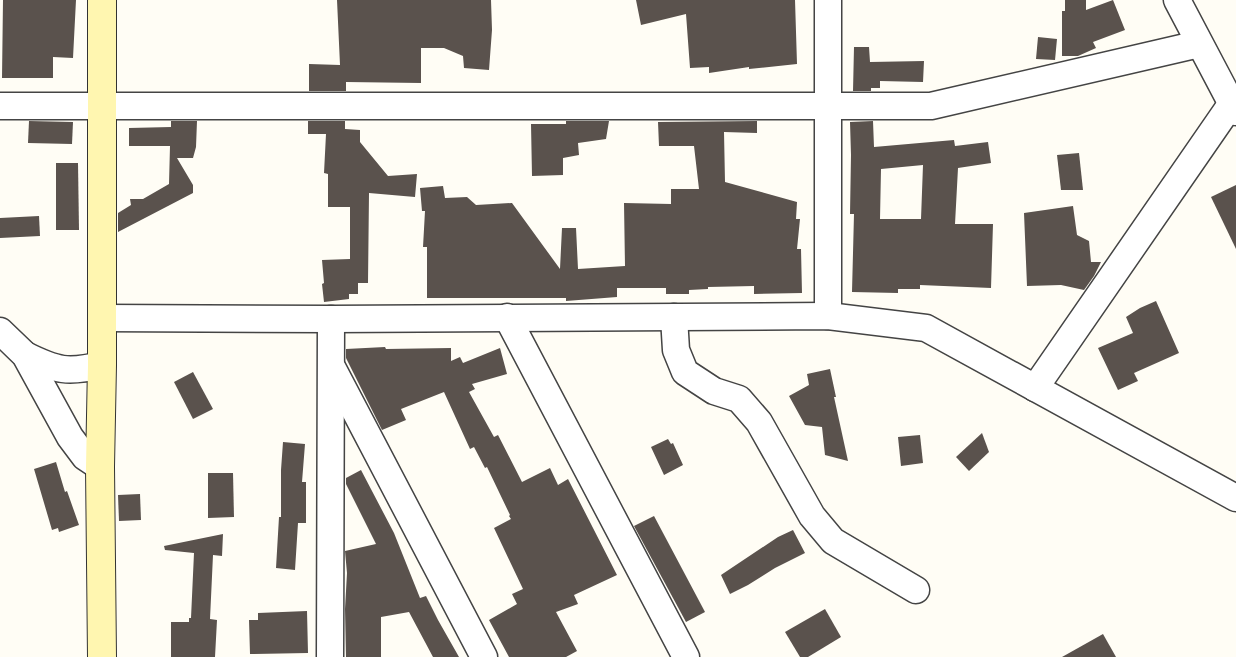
<svg xmlns="http://www.w3.org/2000/svg" width="1236" height="657" viewBox="0 0 1236 657" font-family="'Crimson Pro',serif">
  <rect width="100%" height="100%" fill="#fffdf5"/>
  <g fill="#5a524d" fill-rule="evenodd">
    <path d="M 3,0 L 76,0 L 73,58 L 53,57 L 53,78 L 2,78 Z"/>
    <path d="M 337,0 L 491,0 L 492,30 L 489,70 L 464,68 L 463,56 L 444,48 L 421,48 L 421,83 L 346,82 L 346,91 L 309,91 L 309,64 L 340,65 Z"/>
    <path d="M 636,0 L 795,0 L 797,64 L 749,69 L 749,67 L 709,73 L 709,67 L 690,68 L 686,14 L 641,25 Z"/>
    <path d="M 1065,0 L 1086,0 L 1086,10 L 1113,0 L 1125,30 L 1093,42 L 1096,48 L 1078,56 L 1062,56 L 1062,11 L 1065,11 Z"/>
    <path d="M 1038,37 L 1057,39 L 1055,60 L 1036,59 Z"/>
    <path d="M 854,47 L 869,47 L 870,62 L 924,61 L 923,82 L 880,81 L 880,88 L 871,88 L 871,91 L 853,91 Z"/>
    <path d="M 29,121 L 73,122 L 72,144 L 28,143 Z"/>
    <path d="M 171,121 L 197,121 L 196,147 L 193,158 L 177,158 L 193,185 L 193,193 L 118,232 L 118,213 L 131,205 L 130,199 L 143,199 L 169,184 L 170,146 L 129,146 L 129,128 L 171,127 Z"/>
    <path d="M 308,121 L 345,121 L 345,129 L 360,130 L 360,142 L 388,176 L 417,174 L 415,197 L 369,193 L 368,283 L 358,283 L 358,294 L 349,294 L 349,299 L 324,302 L 322,284 L 324,283 L 322,260 L 350,259 L 350,207 L 328,207 L 328,174 L 324,173 L 326,134 L 308,134 Z"/>
    <path d="M 566,121 L 609,121 L 606,139 L 578,143 L 579,155 L 563,158 L 563,175 L 532,176 L 531,124 L 566,124 Z"/>
    <path d="M 757,121 L 757,133 L 724,132 L 725,182 L 797,202 L 796,219 L 800,219 L 797,249 L 801,249 L 802,293 L 754,294 L 754,286 L 708,287 L 708,289 L 689,290 L 689,294 L 666,294 L 666,288 L 617,288 L 617,297 L 566,301 L 566,298 L 427,298 L 427,247 L 423,247 L 425,211 L 422,211 L 420,188 L 443,186 L 445,198 L 467,197 L 476,205 L 512,203 L 560,269 L 562,228 L 576,228 L 578,269 L 625,266 L 624,203 L 671,204 L 671,189 L 699,189 L 694,146 L 659,146 L 658,122 Z"/>
    <path d="M 873,121 L 874,147 L 954,140 L 955,146 L 988,142 L 991,163 L 958,168 L 955,224 L 993,224 L 991,288 L 920,285 L 920,289 L 898,289 L 898,293 L 852,292 L 854,214 L 850,214 L 851,155 L 850,122 ZM 923,165 L 921,219 L 880,219 L 881,169 Z"/>
    <path d="M 1079,153 L 1083,190 L 1061,190 L 1057,155 Z"/>
    <path d="M 56,163 L 78,163 L 79,230 L 56,230 Z"/>
    <path d="M 1236,185 L 1236,249 L 1211,197 Z"/>
    <path d="M 1073,206 L 1077,235 L 1089,241 L 1091,262 L 1101,262 L 1094,276 L 1084,290 L 1061,285 L 1027,286 L 1024,213 Z"/>
    <path d="M 39,216 L 40,236 L 0,238 L 0,218 Z"/>
    <path d="M 1156,301 L 1179,353 L 1134,373 L 1138,381 L 1118,390 L 1098,348 L 1133,333 L 1126,317 L 1140,308 Z"/>
    <path d="M 385,347 L 386,349 L 451,348 L 451,361 L 460,357 L 463,363 L 500,348 L 507,374 L 472,384 L 475,389 L 469,392 L 494,437 L 498,435 L 522,482 L 550,468 L 558,485 L 568,479 L 617,575 L 574,595 L 578,604 L 556,612 L 577,651 L 566,657 L 509,657 L 489,620 L 517,604 L 512,594 L 523,589 L 494,528 L 511,519 L 509,516 L 510,515 L 487,467 L 485,468 L 474,447 L 470,449 L 444,392 L 401,409 L 406,420 L 382,430 L 346,358 L 346,349 Z"/>
    <path d="M 830,369 L 836,397 L 834,397 L 848,461 L 825,455 L 822,427 L 805,425 L 789,396 L 809,385 L 807,374 Z"/>
    <path d="M 193,372 L 213,409 L 193,419 L 174,382 Z"/>
    <path d="M 982,433 L 989,452 L 969,471 L 956,457 Z"/>
    <path d="M 920,435 L 923,463 L 901,466 L 898,437 Z"/>
    <path d="M 668,439 L 671,444 L 673,443 L 683,465 L 664,475 L 651,447 Z"/>
    <path d="M 283,442 L 305,444 L 302,482 L 306,482 L 306,523 L 298,523 L 295,570 L 276,568 L 279,517 L 281,517 L 281,470 Z"/>
    <path d="M 56,462 L 65,492 L 67,491 L 79,525 L 59,532 L 58,528 L 52,530 L 34,469 Z"/>
    <path d="M 361,470 L 394,533 L 420,598 L 426,596 L 438,620 L 459,657 L 433,657 L 409,612 L 381,617 L 381,657 L 346,657 L 345,609 L 347,573 L 345,551 L 376,544 L 346,484 L 346,478 Z"/>
    <path d="M 208,473 L 233,473 L 234,517 L 208,518 Z"/>
    <path d="M 140,494 L 141,520 L 119,521 L 118,495 Z"/>
    <path d="M 654,516 L 705,612 L 686,622 L 634,526 Z"/>
    <path d="M 793,530 L 805,553 L 775,568 L 748,585 L 730,594 L 721,575 L 778,537 Z"/>
    <path d="M 223,534 L 222,556 L 213,555 L 210,619 L 217,620 L 215,657 L 171,657 L 171,622 L 189,622 L 189,618 L 191,618 L 194,553 L 165,550 L 164,546 Z"/>
    <path d="M 825,609 L 841,637 L 808,657 L 800,657 L 785,632 Z"/>
    <path d="M 307,611 L 308,653 L 250,654 L 249,620 L 258,620 L 258,613 Z"/>
    <path d="M 1103,634 L 1116,657 L 1062,657 Z"/>
  </g>
  <g fill="none" stroke-linecap="round" stroke-linejoin="round">
    <defs>
      <g id="street">
        <path d="M 828,0 L 828,316"/>
        <path d="M 1177,0 L 1236,112"/>
        <path d="M 0,106 L 931,106 L 1199,44"/>
        <path d="M 507,317 L 686,657"/>
        <path d="M 674,317 L 676,350 L 685,372 L 714,391 L 739,399 L 759,422 L 812,516 L 833,541 L 916,590"/>
        <path d="M 102,318 L 331,319 L 828,316 L 926,328 L 1236,498"/>
        <path d="M 0,331 L 25,355 L 70,437 L 85,457 L 100,467"/>
        <path d="M 25,355 C 57,371 68,373 102,365"/>
        <path d="M 333,369 L 484,657"/>
        <path d="M 1035,388 L 1232,103"/>
        <path d="M 330,657 L 331,319"/>
      </g>
      <path id="secondary" d="M 102,0 L 102,365 L 100,467 L 102,657"/>
    </defs>
    <use href="#street" stroke="#444" stroke-width="29"/>
    <use href="#secondary" stroke="#333" stroke-width="30"/>
    <use href="#street" stroke="#fff" stroke-width="26"/>
    <use href="#secondary" stroke="#fff6b0" stroke-width="28"/>
  </g>
</svg>
